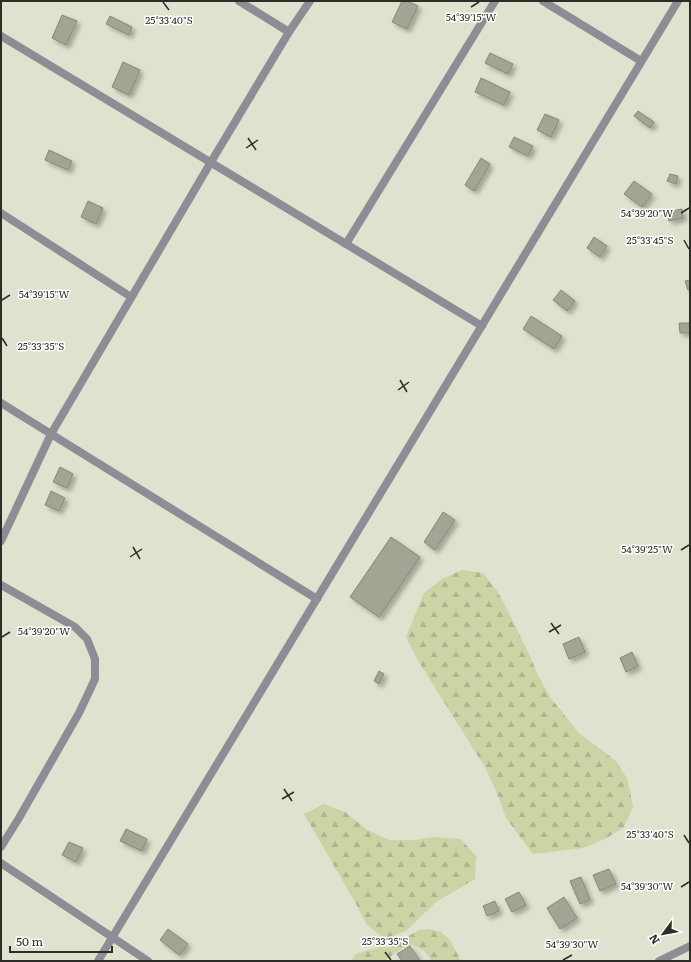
<svg xmlns="http://www.w3.org/2000/svg" width="691" height="962" viewBox="0 0 691 962" font-family="Literata,serif">
  <defs>
    <pattern id="forest-firs" width="22" height="20" patternUnits="userSpaceOnUse"><rect width="22" height="20" fill="#ccd4a6"/><path d="M5 1l3.5 6h-7zM16 11l3.5 6h-7z" fill="#afb68f"/></pattern>
    <filter id="shadow"><feDropShadow dx="3.5" dy="3.5" stdDeviation="2" flood-color="#0004"/></filter>
  </defs>
  <rect width="100%" height="100%" fill="#dee2ce"/>
  <g fill="url(#forest-firs)">
    <path d="M 462,570 L 483,573 L 497,591 L 507,609 L 528,652 L 538,675 L 550,697 L 579,733 L 616,761 L 628,780 L 633,807 L 624,827 L 605,839 L 583,848 L 533,854 L 506,818 L 498,796 L 486,769 L 417,659 L 406,637 L 424,593 L 442,579 Z"/>
    <path d="M 324,804 L 345,812 L 366,829 L 389,840 L 413,840 L 436,837 L 461,839 L 476,856 L 475,879 L 436,902 L 406,931 L 385,939 L 367,925 L 356,904 L 304,814 Z"/>
    <path d="M 430,929 L 441,932 L 450,940 L 461,961 L 429,961 L 431,959 L 423,950 L 413,945 L 403,948 L 384,961 L 351,961 L 356,954 L 379,947 L 390,947 L 419,930 Z"/>
  </g>
  <g fill="#a2a593" stroke="#858976" filter="url(#shadow)">
    <path d="M 402,1 L 407,1 L 418,6 L 407,29 L 392,22 Z"/>
    <path d="M 62,15 L 77,21 L 66,45 L 52,38 Z"/>
    <path d="M 110,16 L 132,27 L 129,35 L 106,24 Z"/>
    <path d="M 490,53 L 513,64 L 508,74 L 485,63 Z"/>
    <path d="M 123,62 L 140,70 L 129,95 L 112,87 Z"/>
    <path d="M 481,78 L 510,92 L 504,105 L 475,92 Z"/>
    <path d="M 638,111 L 654,122 L 650,128 L 634,116 Z"/>
    <path d="M 545,114 L 559,120 L 551,137 L 537,130 Z"/>
    <path d="M 514,137 L 533,146 L 528,156 L 509,147 Z"/>
    <path d="M 49,150 L 72,161 L 68,170 L 45,160 Z"/>
    <path d="M 481,158 L 490,164 L 474,191 L 465,185 Z"/>
    <path d="M 670,174 L 678,176 L 676,184 L 667,181 Z"/>
    <path d="M 634,181 L 652,194 L 642,207 L 624,194 Z"/>
    <path d="M 88,201 L 103,208 L 96,224 L 81,217 Z"/>
    <path d="M 682,209 L 683,218 L 669,221 L 667,212 Z"/>
    <path d="M 594,237 L 607,246 L 600,257 L 587,248 Z"/>
    <path d="M 690,280 L 690,290 L 688,290 L 685,281 Z"/>
    <path d="M 561,290 L 575,301 L 567,311 L 553,300 Z"/>
    <path d="M 531,316 L 562,336 L 554,349 L 523,329 Z"/>
    <path d="M 679,323 L 689,323 L 690,333 L 680,333 Z"/>
    <path d="M 60,467 L 73,474 L 67,488 L 53,482 Z"/>
    <path d="M 51,491 L 65,498 L 59,511 L 45,505 Z"/>
    <path d="M 443,512 L 455,520 L 435,550 L 424,542 Z"/>
    <path d="M 391,537 L 420,557 L 379,617 L 350,597 Z"/>
    <path d="M 579,637 L 585,652 L 569,659 L 563,644 Z"/>
    <path d="M 632,652 L 638,666 L 626,672 L 620,658 Z"/>
    <path d="M 379,671 L 384,674 L 379,684 L 374,681 Z"/>
    <path d="M 126,829 L 147,839 L 142,851 L 120,841 Z"/>
    <path d="M 69,842 L 83,848 L 76,862 L 62,855 Z"/>
    <path d="M 609,869 L 616,884 L 600,891 L 593,875 Z"/>
    <path d="M 581,877 L 590,900 L 580,904 L 570,881 Z"/>
    <path d="M 519,892 L 526,905 L 512,912 L 505,899 Z"/>
    <path d="M 564,897 L 577,918 L 560,929 L 547,908 Z"/>
    <path d="M 495,901 L 499,911 L 487,916 L 483,906 Z"/>
    <path d="M 168,929 L 188,944 L 179,955 L 160,940 Z"/>
    <path d="M 410,946 L 420,961 L 402,961 L 397,954 Z"/>
  </g>
  <g fill="none" stroke-linecap="round" stroke-linejoin="round">
    <g stroke="#8e8c94" stroke-width="8">
      <path d="M 239,1 L 289,32"/>
      <path d="M 543,1 L 641,61"/>
      <path d="M 1,36 L 482,326"/>
      <path d="M 1,213 L 131,297"/>
      <path d="M 346,244 L 495,1"/>
      <path d="M 1,403 L 317,599"/>
      <path d="M 1,541 L 51,434 L 211,162 L 289,32 L 310,1"/>
      <path d="M 1,585 L 75,627 L 87,639 L 95,659 L 95,679 L 79,713 L 19,818 L 1,847"/>
      <path d="M 1,863 L 148,961"/>
      <path d="M 98,961 L 678,1"/>
      <path d="M 659,961 L 690,946"/>
    </g>
  </g>
  <path fill="none" stroke="#2c2d26" stroke-width="1.5" d="M 163,2 L 169,10M 471,7 L 479,2M 248,138 L 256,150M 246,148 L 258,140M 681,213 L 689,208M 684,240 L 689,249M 2,300 L 10,295M 2,338 L 7,346M 400,380 L 407,392M 398,390 L 409,382M 133,547 L 140,559M 681,550 L 689,545M 130,557 L 142,549M 551,623 L 559,634M 549,632 L 561,625M 2,637 L 10,632M 284,789 L 292,801M 282,799 L 294,792M 684,835 L 689,843M 681,887 L 689,882M 385,952 L 391,960M 563,960 L 572,955"/>
  <g font-size="10" text-anchor="middle" fill="#2c2d26" stroke="#fff" stroke-width="3" stroke-linejoin="round" paint-order="stroke">
    <text x="471" y="21">54°39'15"W</text>
    <text x="169" y="24">25°33'40"S</text>
    <text x="647" y="217">54°39'20"W</text>
    <text x="650" y="244">25°33'45"S</text>
    <text x="44" y="298">54°39'15"W</text>
    <text x="41" y="350">25°33'35"S</text>
    <text x="647" y="553">54°39'25"W</text>
    <text x="44" y="635">54°39'20"W</text>
    <text x="650" y="838">25°33'40"S</text>
    <text x="647" y="890">54°39'30"W</text>
    <text x="385" y="945">25°33'35"S</text>
    <text x="572" y="948">54°39'30"W</text>
  </g>
  <rect width="691" height="962" fill="none" stroke="#2c2d26" stroke-width="4"/>
  <g transform="translate(663 934) rotate(238)" stroke="#ffffff" stroke-width="3" paint-order="stroke">
  <path d="M0-3L7 15L0 10L-7 15Z" fill="#2c2d26"/>
  <text y="-6" font-size="11" font-weight="bold" text-anchor="middle" fill="#2c2d26">N</text>
  </g>
  <path d="M10 946v6h102v-6" fill="none" stroke="#2c2d26" stroke-width="2"/>
  <text x="16" y="946" font-size="12" fill="#2c2d26" stroke="#ffffff" stroke-width="3" paint-order="stroke">50 m</text>
</svg>
